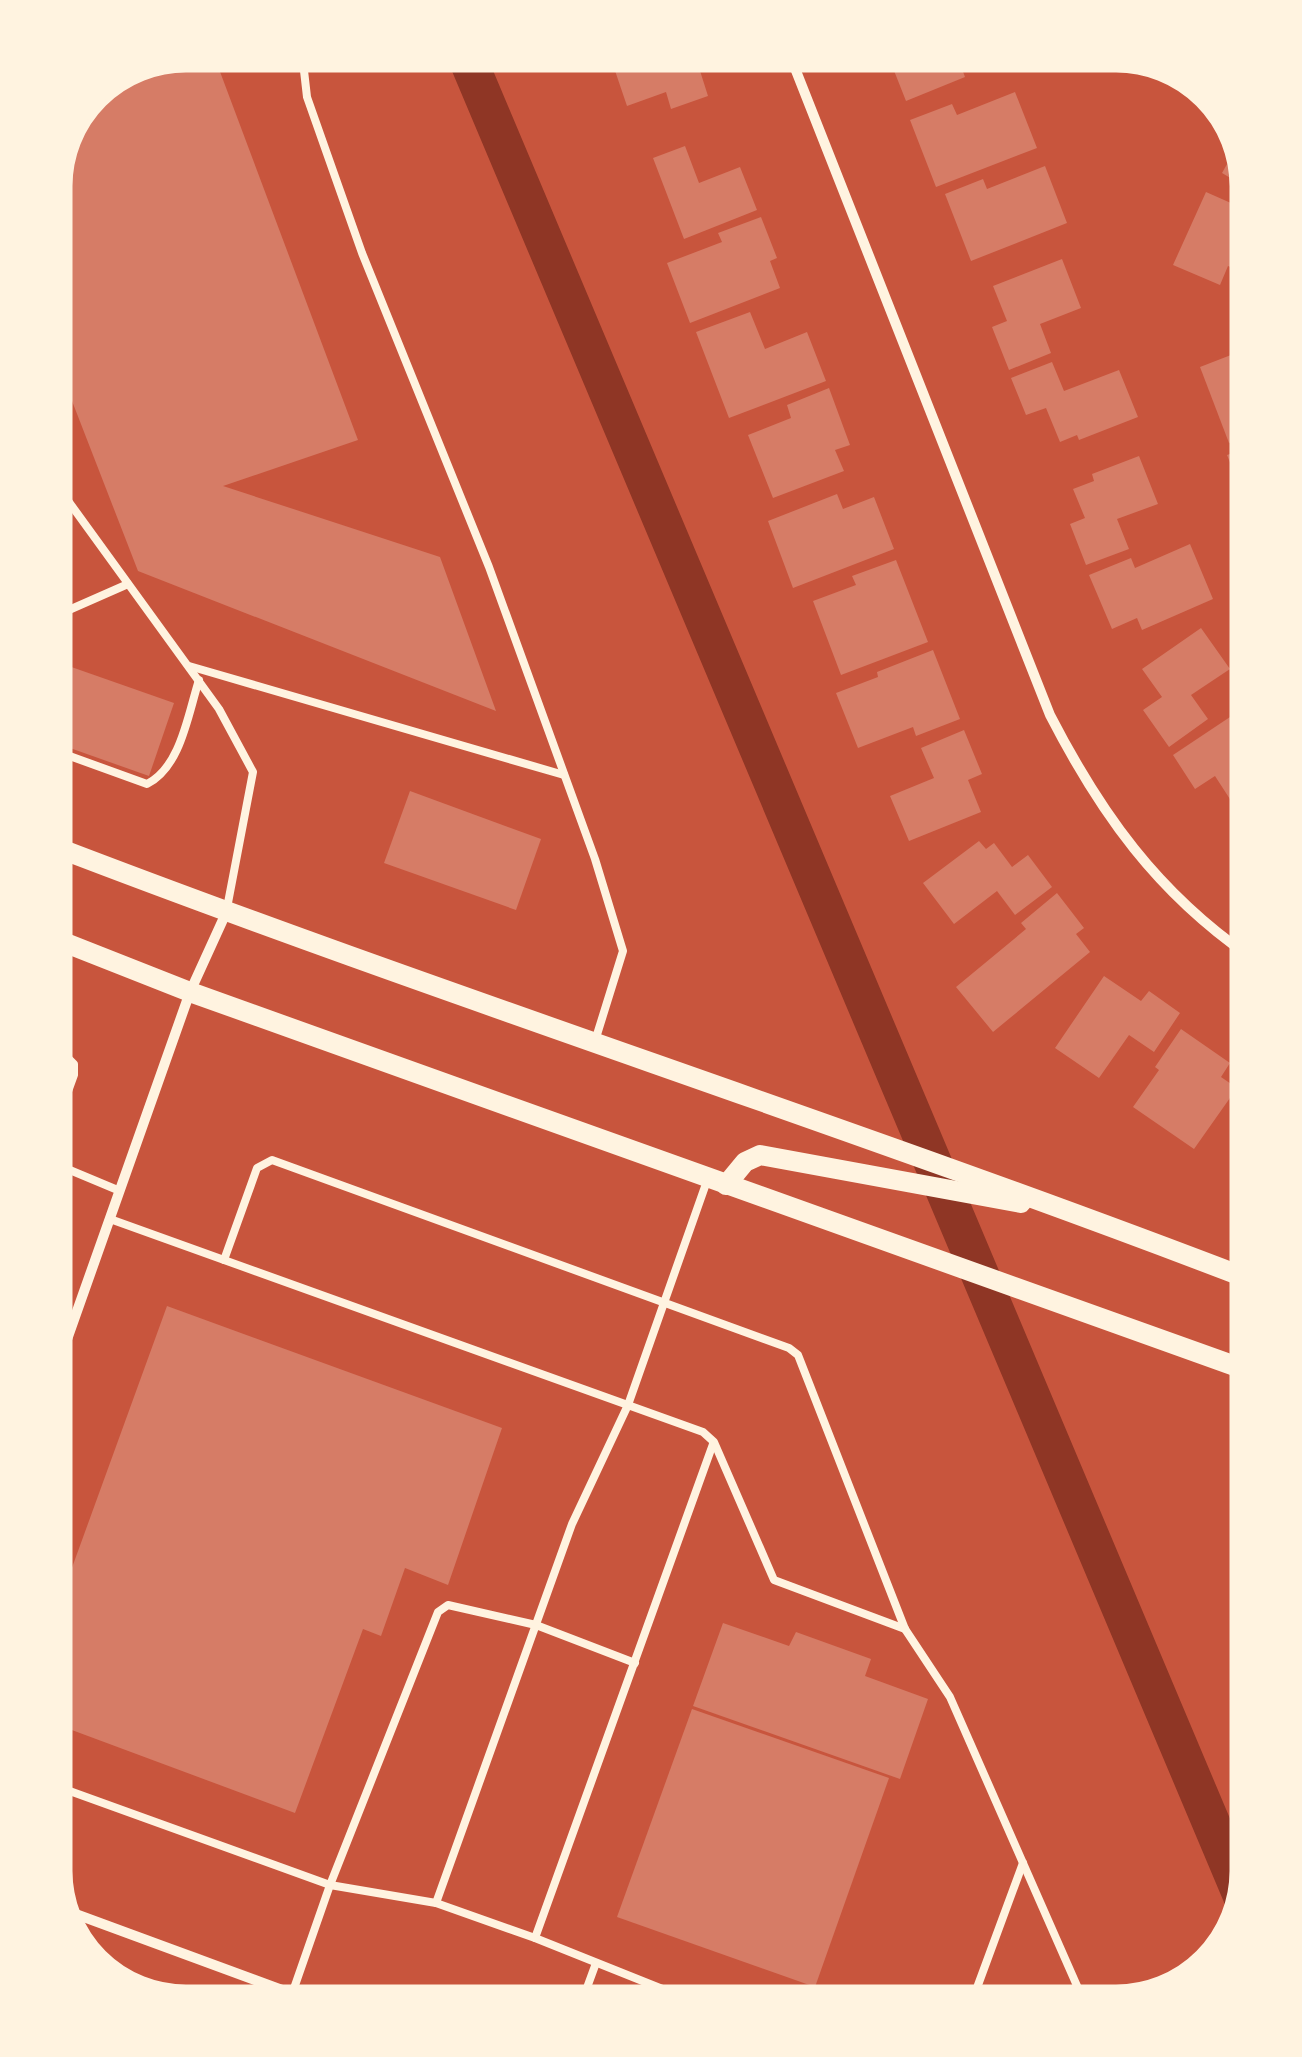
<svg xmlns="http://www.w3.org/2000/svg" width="1302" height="2057" viewBox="0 0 1302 2057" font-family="'Noto Serif',serif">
  <rect width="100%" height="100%" fill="#c8553d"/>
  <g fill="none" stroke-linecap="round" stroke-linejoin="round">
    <path stroke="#8f3625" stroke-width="38" d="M 465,53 L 1242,1896"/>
  </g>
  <g fill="#d67c66">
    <path d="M 186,52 L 213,53 L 358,440 L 223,486 L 440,557 L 496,711 L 138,571 L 53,352 L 53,178 L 92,91 Z"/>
    <path d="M 609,53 L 677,53 L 679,60 L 695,55 L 708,96 L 671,109 L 666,92 L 627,106 Z"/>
    <path d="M 909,53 L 956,53 L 965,77 L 906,101 L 891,63 L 911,56 Z"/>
    <path d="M 1072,53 L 1101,53 L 1076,63 Z"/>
    <path d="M 1015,92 L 1037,148 L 936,187 L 910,120 L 952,104 L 957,115 Z"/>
    <path d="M 1239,143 L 1250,186 L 1249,189 L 1222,173 Z"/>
    <path d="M 685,146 L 699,183 L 740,167 L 757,210 L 684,239 L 653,158 Z"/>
    <path d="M 1045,166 L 1067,223 L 971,261 L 945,194 L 983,179 L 987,189 Z"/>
    <path d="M 1206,192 L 1249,211 L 1249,275 L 1228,266 L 1220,285 L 1173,265 Z"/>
    <path d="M 761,217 L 777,258 L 770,261 L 780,288 L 690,323 L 667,263 L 722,242 L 718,233 Z"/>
    <path d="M 1062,259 L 1081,308 L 1040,324 L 1051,353 L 1009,370 L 992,327 L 1007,321 L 993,286 Z"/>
    <path d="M 750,312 L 765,349 L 807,332 L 826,381 L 729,418 L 696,332 Z"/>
    <path d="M 1249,348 L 1249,435 L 1229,443 L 1200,367 Z"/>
    <path d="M 1052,362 L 1064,391 L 1119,370 L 1138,417 L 1079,440 L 1077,435 L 1060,442 L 1046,408 L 1026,415 L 1011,378 Z"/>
    <path d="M 829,388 L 850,445 L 835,450 L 844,471 L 773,498 L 748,435 L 791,418 L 787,405 Z"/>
    <path d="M 1249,447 L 1249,487 L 1241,490 L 1227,455 Z"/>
    <path d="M 1139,456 L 1158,504 L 1117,519 L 1129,549 L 1086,565 L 1070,524 L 1085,518 L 1073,489 L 1094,481 L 1092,474 Z"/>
    <path d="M 837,494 L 843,509 L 874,497 L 894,549 L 793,588 L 768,521 Z"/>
    <path d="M 1190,544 L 1213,599 L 1142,630 L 1137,618 L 1112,629 L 1089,575 L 1131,558 L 1135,568 Z"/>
    <path d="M 896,560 L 928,642 L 841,675 L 813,601 L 856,585 L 852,576 Z"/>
    <path d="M 1201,628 L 1230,669 L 1191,695 L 1208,719 L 1169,747 L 1143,710 L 1162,697 L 1142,669 Z"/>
    <path d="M 933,650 L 960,719 L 916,736 L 913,727 L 858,748 L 836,693 L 878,677 L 877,672 Z"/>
    <path d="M 60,663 L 174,703 L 149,776 L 53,742 L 53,667 Z"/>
    <path d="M 1230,717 L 1246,741 L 1249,739 L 1249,802 L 1237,810 L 1215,776 L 1195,789 L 1173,755 Z"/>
    <path d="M 964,730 L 982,774 L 968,780 L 981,812 L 909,841 L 890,796 L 934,778 L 921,748 Z"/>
    <path d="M 410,791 L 541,839 L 516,910 L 384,863 Z"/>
    <path d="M 979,841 L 986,849 L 994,843 L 1012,867 L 1028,855 L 1052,887 L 1015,915 L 997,891 L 954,924 L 923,883 Z"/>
    <path d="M 1057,893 L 1084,928 L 1076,934 L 1090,952 L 993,1032 L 956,987 L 1026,929 L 1021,923 Z"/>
    <path d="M 1104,976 L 1141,1001 L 1149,991 L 1180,1013 L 1154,1052 L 1129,1035 L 1099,1078 L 1055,1048 Z"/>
    <path d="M 1181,1029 L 1230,1063 L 1221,1077 L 1237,1088 L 1194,1149 L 1133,1107 L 1159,1070 L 1155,1067 Z"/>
    <path d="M 1249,1140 L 1249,1179 L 1235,1173 Z"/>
    <path d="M 167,1306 L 502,1428 L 448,1585 L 405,1568 L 381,1636 L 363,1629 L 295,1813 L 53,1723 L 53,1620 Z"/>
    <path d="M 723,1623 L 789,1646 L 796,1632 L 871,1659 L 865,1676 L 928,1699 L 900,1779 L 693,1706 Z"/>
    <path d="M 692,1709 L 889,1778 L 815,1987 L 617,1917 Z"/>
  </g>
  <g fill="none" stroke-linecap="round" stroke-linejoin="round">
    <g stroke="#fff3e0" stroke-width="8">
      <path d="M 302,53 L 307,97 L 362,253 L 489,567 L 595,859 L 623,951 L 595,1041"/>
      <path d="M 53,480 L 219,709 L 253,772 L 227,908"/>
      <path d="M 53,617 L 128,584"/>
      <path d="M 189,666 L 564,775"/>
      <path d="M 53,750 L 147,784 C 181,767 188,714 199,680"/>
      <path d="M 53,1133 L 74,1075 L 74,1064 L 65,1055 L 53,1051"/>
      <path d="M 53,1163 L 120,1191"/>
      <path d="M 110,1219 L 703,1432 L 714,1442 L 774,1580 L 905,1629"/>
      <path d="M 224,1260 L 257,1168 L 272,1160 L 789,1348 L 798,1355 L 905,1629 L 950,1697 L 1085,2004"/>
      <path d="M 53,1785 L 330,1885 L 436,1903 L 535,1938 L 700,2004"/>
      <path d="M 436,1903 L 572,1524 L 628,1405 L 708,1178"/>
      <path d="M 535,1938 L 713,1444"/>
      <path d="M 292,1994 L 330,1885 L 438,1612 L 448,1605 L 536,1625 L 635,1663"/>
      <path d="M 581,2004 L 596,1963"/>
      <path d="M 971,2004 L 1023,1863"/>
    </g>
    <g stroke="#fff3e0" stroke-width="10">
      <path d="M 789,53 L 1050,715 C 1101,814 1157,892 1249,956"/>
      <path d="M 53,1379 L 190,992 L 226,913"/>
      <path d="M 62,1909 L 320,2004"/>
    </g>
    <g stroke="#fff3e0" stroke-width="20">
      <path d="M 53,846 C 449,998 853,1127 1249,1279"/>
      <path d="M 53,938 L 190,992 L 1249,1371"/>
      <path d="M 726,1185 L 745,1162 L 760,1155 L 1021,1203"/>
    </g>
  </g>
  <path d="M0 0H1302V2057H0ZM186 70H1116A116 116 0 0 1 1232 186V1871A116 116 0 0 1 1116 1987H186A116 116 0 0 1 70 1871V186A116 116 0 0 1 186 70Z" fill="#fff3e0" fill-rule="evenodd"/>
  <path fill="none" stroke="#fff3e0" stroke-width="5" d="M186 70H1116A116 116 0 0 1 1232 186V1871A116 116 0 0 1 1116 1987H186A116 116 0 0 1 70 1871V186A116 116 0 0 1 186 70Z"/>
</svg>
